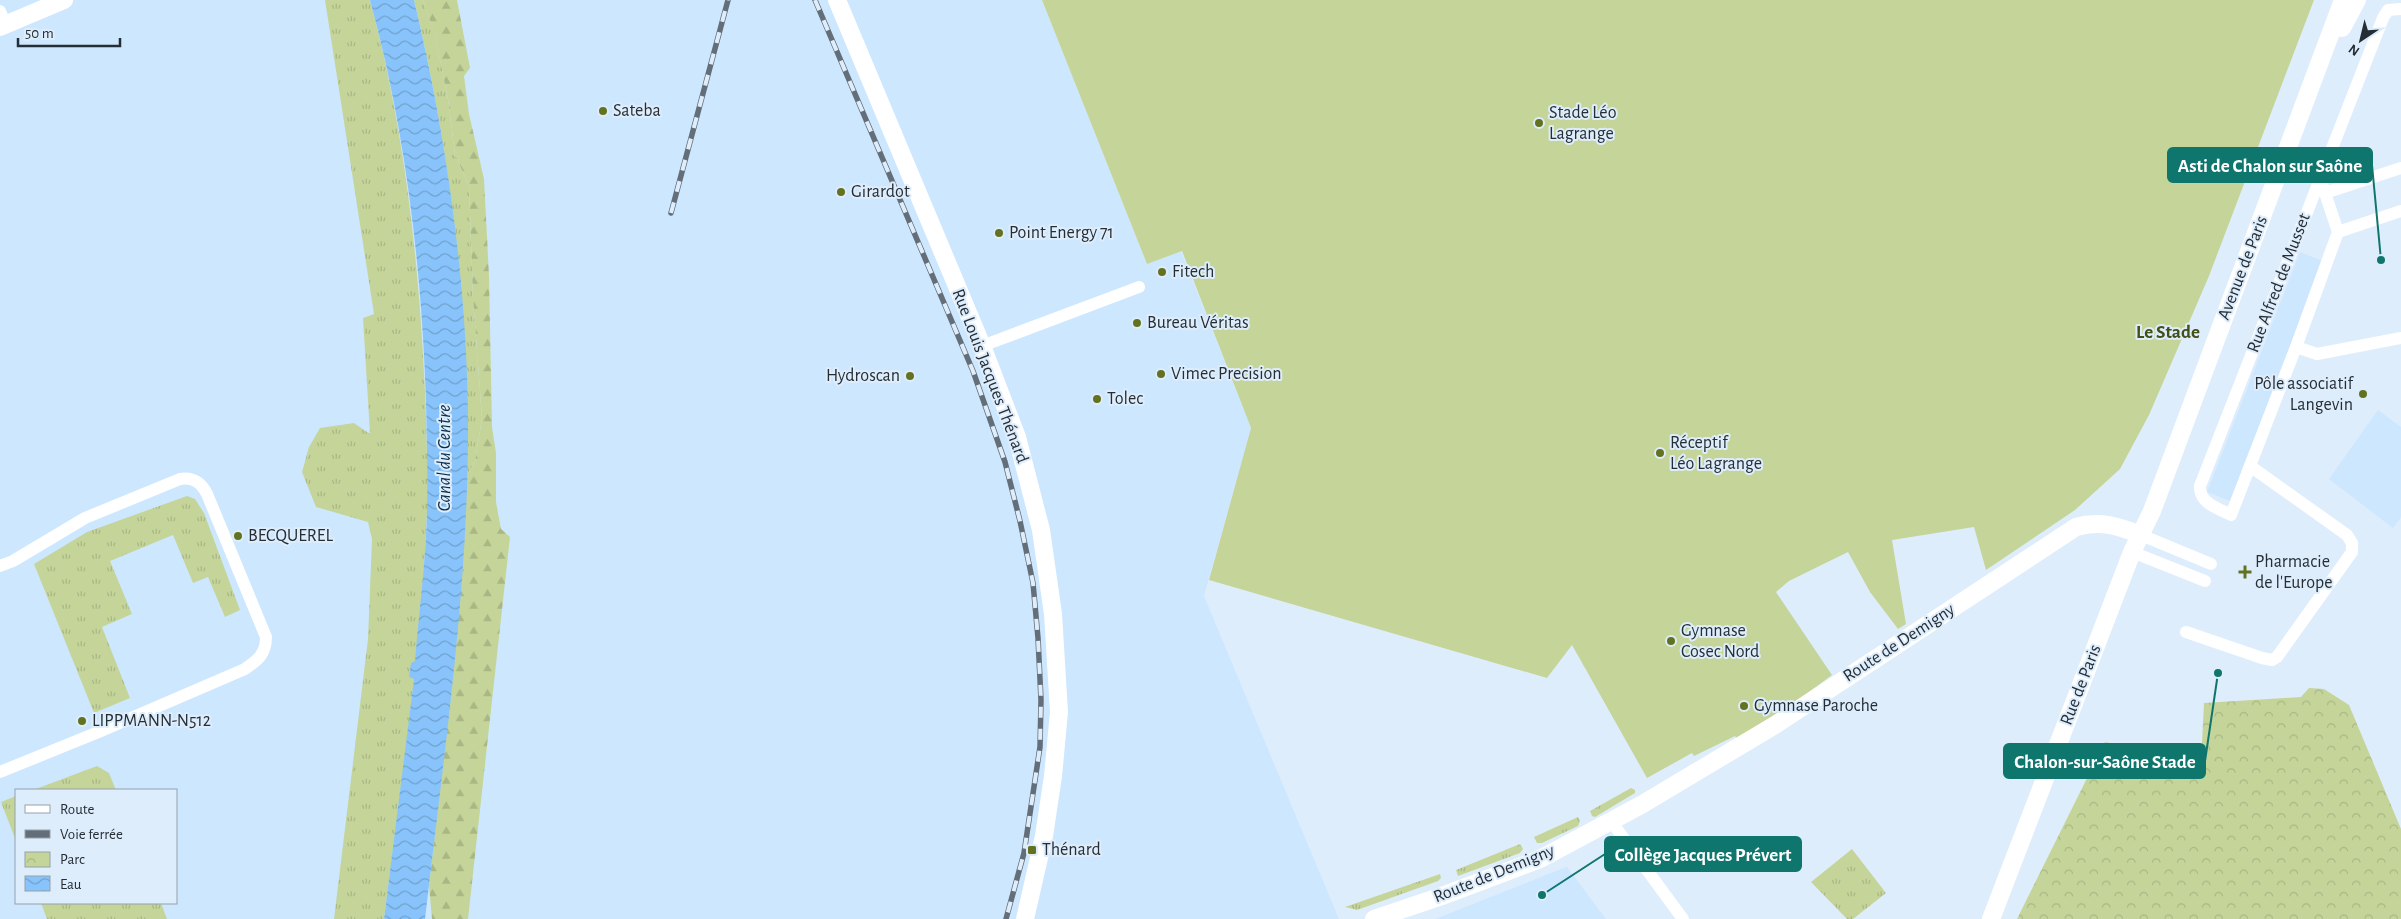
<svg xmlns="http://www.w3.org/2000/svg" width="2401" height="919" viewBox="0 0 2401 919" font-family="'Alegreya Sans',sans-serif">
  <defs>
    <pattern id="grass-tufts" width="24" height="20" patternUnits="userSpaceOnUse" patternTransform="scale(1.25)"><rect width="24" height="20" fill="#c5d599"/><path d="M3 7l-1-3M5 7V3M7 7l1-3M15 17l-1-3M17 17v-4M19 17l1-3" fill="none" stroke="#a9b784"/></pattern>
    <pattern id="forest-firs" width="22" height="20" patternUnits="userSpaceOnUse" patternTransform="scale(1.25)"><rect width="22" height="20" fill="#c5d599"/><path d="M5 1l3.5 6h-7zM16 11l3.5 6h-7z" fill="#a9b784"/></pattern>
    <pattern id="park-crowns" width="20" height="18" patternUnits="userSpaceOnUse" patternTransform="scale(1.25)"><rect width="20" height="18" fill="#c5d599"/><path d="M2 6a3 3 0 1 1 6 0M12 15a3 3 0 1 1 6 0" fill="none" stroke="#a9b784"/></pattern>
    <pattern id="water-waves" width="16" height="10" patternUnits="userSpaceOnUse" patternTransform="scale(1.25)"><rect width="16" height="10" fill="#88c4fb"/><path d="M0 5q4-4 8 0t8 0" fill="none" stroke="#6fa0cc"/></pattern>
  </defs>
  <rect width="100%" height="100%" fill="#deedfc"/>
  <g fill="#cde7ff" fill-rule="evenodd">
    <path d="M 0,0 L 1042,0 L 1147,264 L 1181,251 L 1251,428 L 1204,596 L 1339,919 L 0,919 ZM 16,790 L 176,790 L 176,903 L 16,903 Z"/>
    <path d="M 2300,252 L 2323,261 L 2230,501 L 2207,492 Z"/>
    <path d="M 2378,410 L 2401,427 L 2401,517 L 2393,528 L 2329,479 Z"/>
    <path d="M 1567,867 L 1606,919 L 1435,919 L 1556,871 Z"/>
  </g>
  <g fill="url(#grass-tufts)">
    <path d="M 325,0 L 370,0 C 401,115 416,235 423,354 C 426,406 428,459 427,512 C 422,648 401,784 384,919 L 334,919 L 368,639 L 372,539 L 368,522 L 316,507 L 302,472 L 309,447 L 320,428 L 354,423 L 370,434 L 363,318 L 374,314 Z"/>
    <path d="M 414,0 L 423,0 L 435,34 L 448,99 L 455,154 L 469,186 L 473,298 L 482,418 L 475,461 L 466,478 C 471,318 451,156 414,0 Z"/>
    <path d="M 187,496 L 195,499 L 204,513 L 240,610 L 225,617 L 208,577 L 193,583 L 173,535 L 110,561 L 132,614 L 102,627 L 130,698 L 94,713 L 34,564 L 87,532 Z"/>
    <path d="M 97,766 L 109,773 L 116,790 L 33,790 Z"/>
    <path d="M 1631,788 L 1635,790 L 1635,793 L 1595,817 L 1592,816 L 1590,811 Z"/>
    <path d="M 16,796 L 16,841 L 1,802 Z"/>
    <path d="M 1578,817 L 1580,821 L 1578,826 L 1542,843 L 1537,843 L 1534,837 Z"/>
    <path d="M 1520,844 L 1523,849 L 1520,853 L 1458,876 L 1456,870 Z"/>
    <path d="M 1852,849 L 1886,893 L 1853,919 L 1847,919 L 1811,882 Z"/>
    <path d="M 1440,874 L 1441,878 L 1438,881 L 1357,910 L 1345,907 Z"/>
    <path d="M 41,903 L 161,903 L 167,919 L 47,919 Z"/>
  </g>
  <path fill="url(#forest-firs)" d="M 423,0 L 457,0 L 470,68 L 464,76 L 469,114 L 484,179 L 489,276 L 492,427 L 496,453 L 496,502 L 501,529 L 510,537 L 468,919 L 432,919 L 429,886 L 457,633 L 466,478 L 475,461 L 482,418 L 473,298 L 469,186 L 455,154 L 448,99 L 435,35 Z"/>
  <path fill="url(#park-crowns)" d="M 2309,688 L 2324,689 L 2349,705 L 2401,829 L 2401,919 L 2017,919 L 2105,742 L 2201,763 L 2204,703 L 2301,697 Z"/>
  <path fill="#c5d599" d="M 1042,0 L 2314,0 L 2209,276 L 2149,415 L 2120,469 L 2075,510 L 1986,570 L 1974,527 L 1892,540 L 1906,624 L 1898,629 L 1870,592 L 1848,552 L 1789,581 L 1776,592 L 1832,675 L 1775,717 L 1737,739 L 1735,736 L 1694,756 L 1692,753 L 1647,778 L 1572,645 L 1547,678 L 1209,580 L 1251,428 L 1182,251 L 1147,264 Z"/>
  <path fill="url(#water-waves)" d="M 370,0 L 414,0 C 446,134 467,281 468,419 C 469,586 444,753 425,919 L 384,919 L 414,679 L 409,677 L 411,663 L 415,661 C 419,611 426,561 427,510 C 429,340 415,165 370,0 Z"/>
  <g fill="none" stroke-linecap="round" stroke-linejoin="round">
    <g stroke="#fff" stroke-width="12">
      <path d="M 0,11 L 6,25"/>
      <path d="M 2320,178 L 2338,232 L 2296,347 L 2231,515 C 2217,508 2199,503 2200,486 L 2383,18 L 2388,10 L 2401,9"/>
      <path d="M 2325,193 L 2401,168"/>
      <path d="M 2338,232 L 2401,211"/>
      <path d="M 982,346 L 1139,287"/>
      <path d="M 2296,347 L 2317,354 L 2401,338"/>
      <path d="M 2141,535 L 2211,564"/>
      <path d="M 2132,552 L 2205,581"/>
      <path d="M 0,566 L 13,561 L 85,518 L 180,479 C 193,477 201,482 207,494 L 266,637 C 266,654 258,660 245,669 L 101,731 L 0,772"/>
      <path d="M 2186,632 L 2262,658 L 2272,660 L 2277,657 L 2352,552 L 2352,543 L 2347,535 L 2250,466"/>
      <path d="M 1611,821 L 1683,919"/>
    </g>
    <g stroke="#fff" stroke-width="18">
      <path d="M 837,0 L 982,346 L 1017,437 L 1041,530 L 1053,614 L 1059,712 L 1053,776 L 1044,836 L 1025,919"/>
      <path d="M 0,27 L 64,0"/>
      <path d="M 2342,28 L 2357,0"/>
      <path d="M 1374,919 L 1442,896 L 1540,859 L 1641,805 L 1775,725 L 2076,527 C 2100,520 2118,526 2141,535"/>
      <path d="M 1991,919 L 2132,552 L 2152,511 L 2343,0"/>
    </g>
    <defs>
      <g id="rail">
        <path d="M 815,0 L 973,371 L 1005,462 L 1020,521 L 1033,583 L 1038,638 L 1041,700 L 1040,747 L 1024,853 L 1006,919"/>
        <path d="M 671,213 L 728,0"/>
      </g>
    </defs>
    <use href="#rail" stroke="#646e78" stroke-width="5.5"/>
    <use href="#rail" stroke="#deedfc" stroke-width="4" stroke-dasharray="11" stroke-linecap="butt"/>
  </g>
  <g fill="#62721f" stroke="#deedfc" stroke-width="2">
    <circle cx="603" cy="111" r="5"/>
    <circle cx="1539" cy="123" r="5"/>
    <circle cx="841" cy="192" r="5"/>
    <circle cx="999" cy="233" r="5"/>
    <circle cx="1162" cy="272" r="5"/>
    <circle cx="1137" cy="323" r="5"/>
    <circle cx="1161" cy="374" r="5"/>
    <circle cx="910" cy="376" r="5"/>
    <circle cx="2363" cy="394" r="5"/>
    <circle cx="1097" cy="399" r="5"/>
    <circle cx="1660" cy="453" r="5"/>
    <circle cx="238" cy="536" r="5"/>
    <path d="M2242.5 564.5h5v5h5v5h-5v5h-5v-5h-5v-5h5z"/>
    <circle cx="1671" cy="641" r="5"/>
    <circle cx="1744" cy="706" r="5"/>
    <circle cx="82" cy="721" r="5"/>
    <rect x="1027" y="845" width="10" height="10" rx="2.5"/>
  </g>
  <g text-anchor="middle" dominant-baseline="central" stroke-width="4" stroke-linejoin="round" paint-order="stroke">
    <g font-size="18" fill="#262e35" stroke="#deedfc" text-anchor="start">
      <text x="613" y="111">Sateba</text>
      <text x="1549" y="113">Stade Léo<tspan x="1549" dy="21">Lagrange</tspan></text>
      <text x="851" y="192">Girardot</text>
      <text x="1009" y="233">Point Energy 71</text>
      <text x="1172" y="272">Fitech</text>
      <text x="1147" y="323">Bureau Véritas</text>
      <text x="1171" y="374">Vimec Precision</text>
      <text x="900" y="376" text-anchor="end">Hydroscan</text>
      <text x="2353" y="384" text-anchor="end">Pôle associatif<tspan x="2353" dy="21">Langevin</tspan></text>
      <text x="1107" y="399">Tolec</text>
      <text x="1670" y="443">Réceptif<tspan x="1670" dy="21">Léo Lagrange</tspan></text>
      <text x="248" y="536">BECQUEREL</text>
      <text x="2255" y="562">Pharmacie<tspan x="2255" dy="21">de l'Europe</tspan></text>
      <text x="1681" y="631">Gymnase<tspan x="1681" dy="21">Cosec Nord</tspan></text>
      <text x="1754" y="706">Gymnase Paroche</text>
      <text x="92" y="721">LIPPMANN-N512</text>
      <text x="1042" y="850">Thénard</text>
    </g>
    <g font-size="18" fill="#262e35" stroke="#deedfc">
      <text transform="translate(2243 268) rotate(-69)">Avenue de Paris</text>
      <text transform="translate(2279 283) rotate(-69)">Rue Alfred de Musset</text>
      <text transform="translate(990 376) rotate(69)">Rue Louis Jacques Thénard</text>
      <text transform="translate(1899 643) rotate(-33)">Route de Demigny</text>
      <text transform="translate(2081 685) rotate(-69)">Rue de Paris</text>
      <text transform="translate(1494 874) rotate(-22)">Route de Demigny</text>
    </g>
    <g font-size="19" font-weight="bold" fill="#444f17" stroke="#deedfc">
      <text x="2168" y="332">Le Stade</text>
    </g>
    <g font-size="19" font-style="italic" fill="#0d2e49" stroke="#deedfc">
      <text transform="translate(444 458) rotate(-90)">Canal du Centre</text>
    </g>
  </g>
  <path fill="none" stroke="#0f766e" stroke-width="2" d="M2381 260L2372 165M2218 673L2205 761M1542 895L1605 854"/>
  <g fill="#0f766e" stroke="#deedfc" stroke-width="2">
    <circle cx="2381" cy="260" r="5"/>
    <circle cx="2218" cy="673" r="5"/>
    <circle cx="1542" cy="895" r="5"/>
  </g>
  <g fill="#0f766e" stroke="#0f766e" stroke-width="2">
    <rect x="2168" y="148" width="204" height="34" rx="5"/>
    <rect x="2004" y="744" width="201" height="34" rx="5"/>
    <rect x="1605" y="837" width="196" height="34" rx="5"/>
  </g>
  <g font-size="19" text-anchor="middle" font-weight="bold" fill="#fff">
    <text x="2270" y="172">Asti de Chalon sur Saône</text>
    <text x="2105" y="768">Chalon-sur-Saône Stade</text>
    <text x="1703" y="861">Collège Jacques Prévert</text>
  </g>
  <rect x="15" y="789" width="162" height="115" fill="#deedfc" stroke="#94a1ac"/>
  <rect x="25" y="805" width="25" height="8" fill="#ffffff" stroke="#94a1ac"/>
  <text x="60" y="814" font-size="15" fill="#262e35">Route</text>
  <rect x="25" y="830" width="25" height="8" fill="#646e78" stroke="#94a1ac"/>
  <text x="60" y="839" font-size="15" fill="#262e35">Voie ferrée</text>
  <rect x="25" y="852" width="25" height="15" fill="url(#park-crowns)" stroke="#94a1ac"/>
  <text x="60" y="864" font-size="15" fill="#262e35">Parc</text>
  <rect x="25" y="876" width="25" height="15" fill="url(#water-waves)" stroke="#94a1ac"/>
  <text x="60" y="889" font-size="15" fill="#262e35">Eau</text>
  <g transform="translate(2361 40) rotate(215)" stroke="#deedfc" stroke-width="4" paint-order="stroke">
  <path d="M0-4L9 19L0 12L-9 19Z" fill="#262e35"/>
  <text y="-8" font-size="14" font-weight="bold" text-anchor="middle" fill="#262e35">N</text>
  </g>
  <path d="M18 38v8h102v-8" fill="none" stroke="#262e35" stroke-width="2.5"/>
  <text x="25" y="38" font-size="15" fill="#262e35" stroke="#deedfc" stroke-width="4" paint-order="stroke">50 m</text>
</svg>
